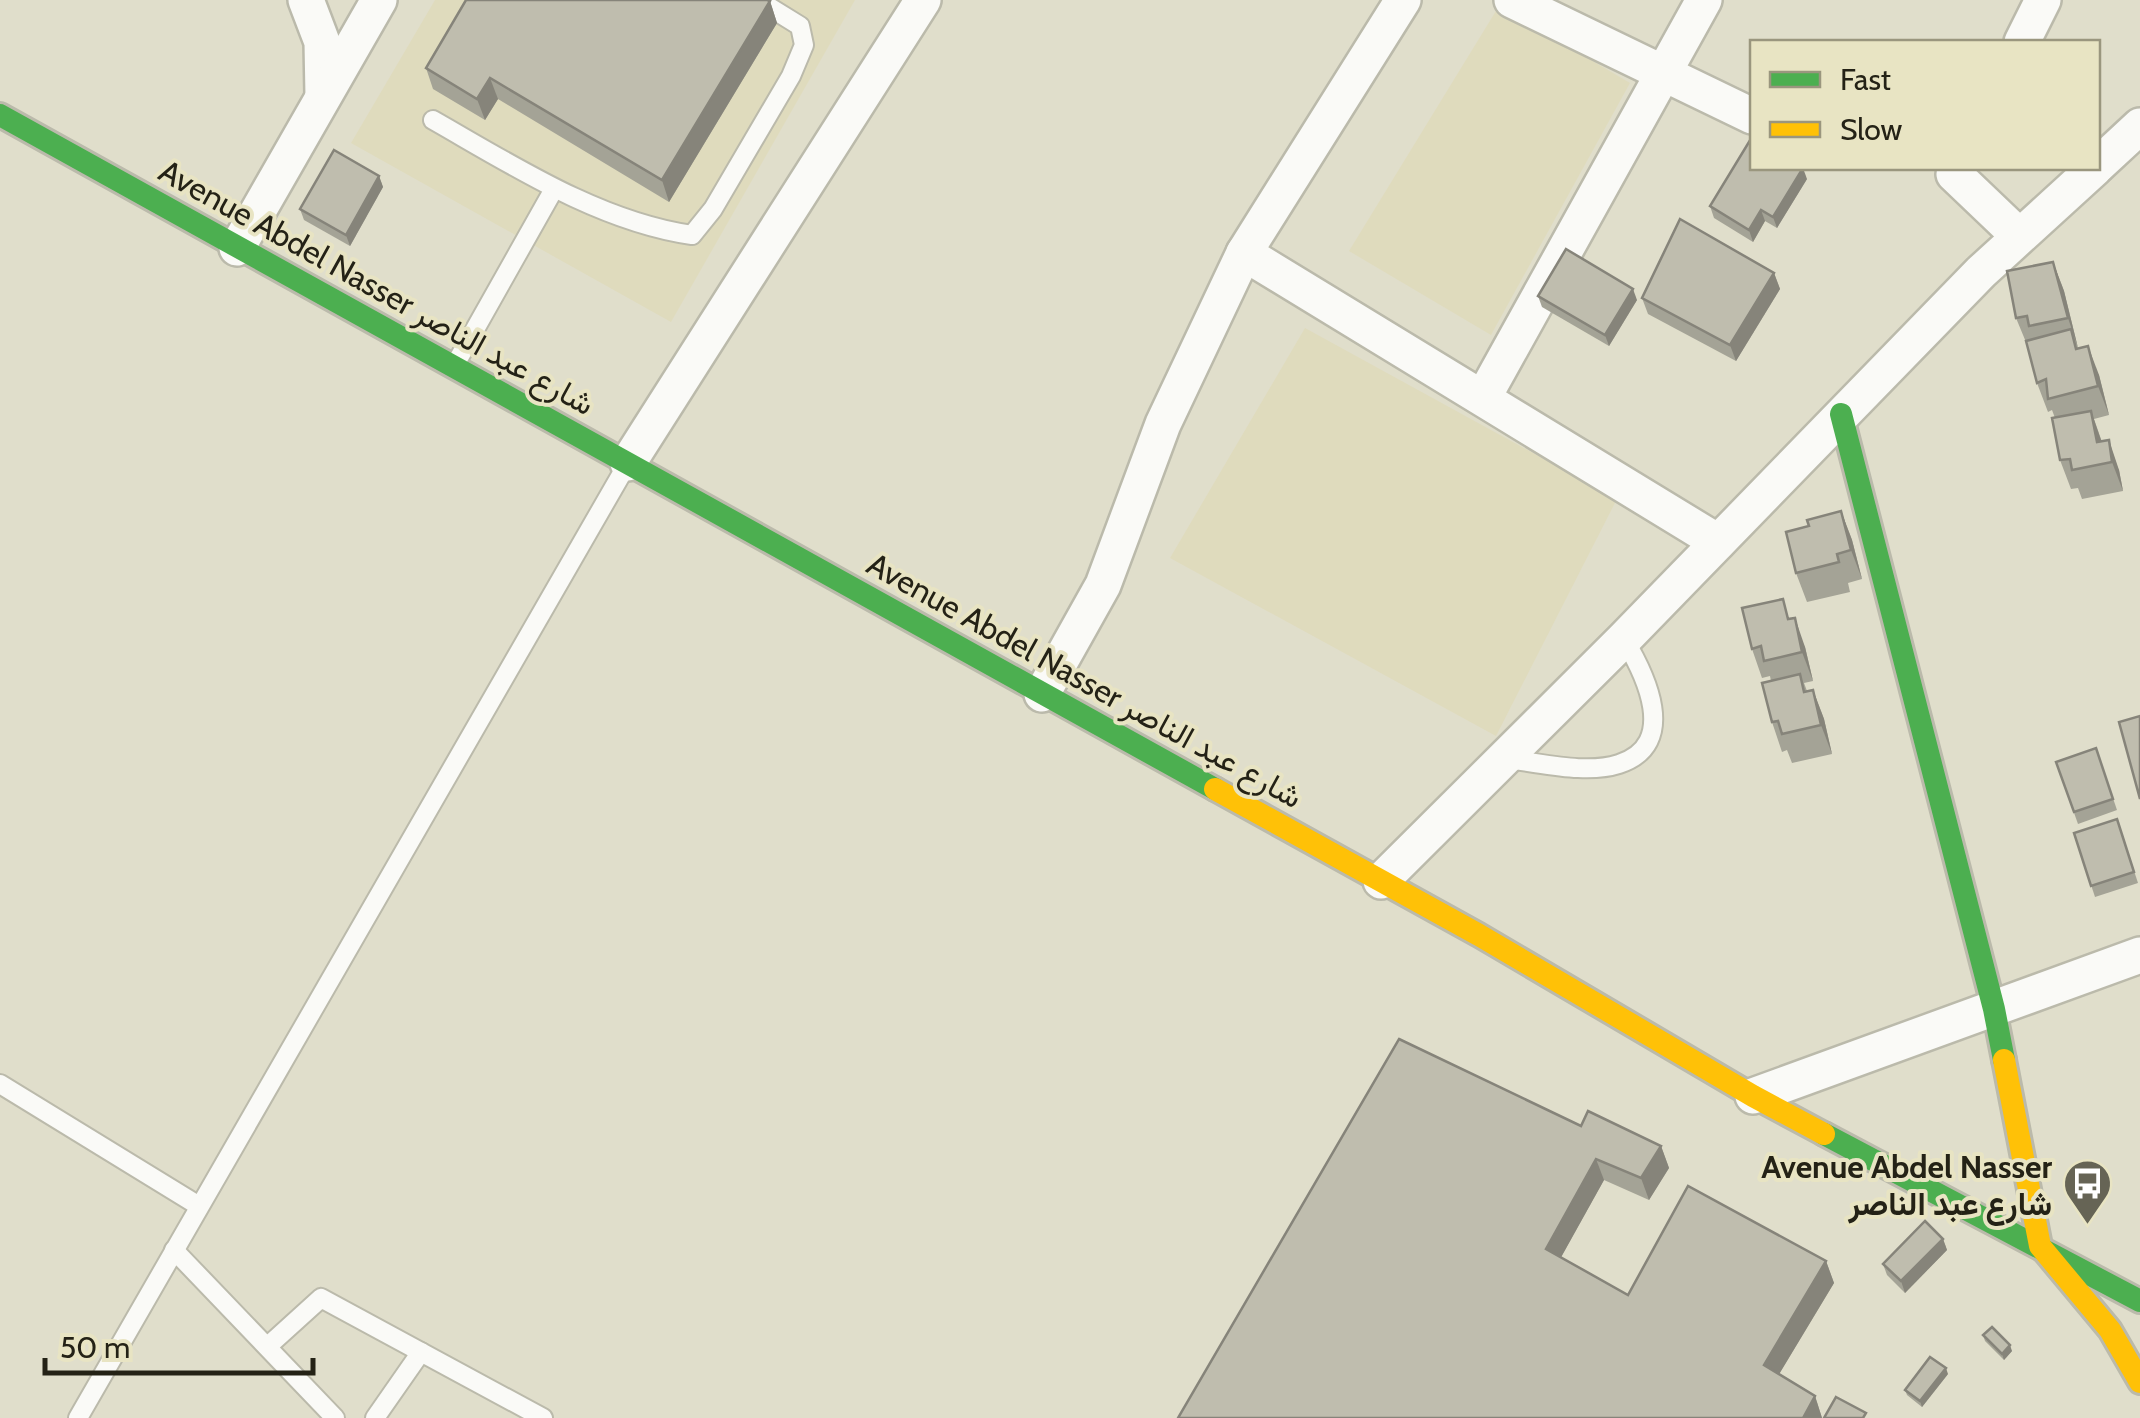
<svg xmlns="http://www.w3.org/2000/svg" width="2140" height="1418" viewBox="0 0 2140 1418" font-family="Cabin,Vazirmatn,sans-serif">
  <rect width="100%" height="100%" fill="#e0decb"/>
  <g fill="#dfdbbd">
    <path d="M 435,0 L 855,0 L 671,322 L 351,143 Z"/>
    <path d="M 1499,6 L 1630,83 L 1491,335 L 1349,251 Z"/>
    <path d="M 1305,328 L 1617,499 L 1496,736 L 1170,558 Z"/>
  </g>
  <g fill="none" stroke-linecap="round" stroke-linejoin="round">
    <defs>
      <g id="lane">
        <path d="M 433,120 C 512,165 600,222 692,235 L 713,209 L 791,76 L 804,45 L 800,26 L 758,0"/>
        <path d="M 456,363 L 554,189"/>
        <path d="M 1504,759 C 1539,762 1585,775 1619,764 C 1680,744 1645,674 1624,639"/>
        <path d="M 0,1084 L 199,1206"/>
        <path d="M 174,1250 L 335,1418"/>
        <path d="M 268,1346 L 321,1298 L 543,1418"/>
        <path d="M 78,1418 L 625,468"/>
        <path d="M 375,1418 L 421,1352"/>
      </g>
      <g id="street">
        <path d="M 306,0 L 322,42 L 323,96"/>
        <path d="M 1512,0 L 1752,116"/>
        <path d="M 2022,42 L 2043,0"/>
        <path d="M 2098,165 L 2140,126"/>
        <path d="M 1957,168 L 1954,174 L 2019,236"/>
        <path d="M 237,248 L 379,0"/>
        <path d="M 1244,253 L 1718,542"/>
        <path d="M 1483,398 L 1704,0"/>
        <path d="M 628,463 L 923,0"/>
        <path d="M 1042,694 L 1103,585 L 1163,424 L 1244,253 L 1403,0"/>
        <path d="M 1381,881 L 1624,639 L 1981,272 L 2095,168"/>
        <path d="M 1753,1096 L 2140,955"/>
      </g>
      <g id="fast">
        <path d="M 0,115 L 1215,789"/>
        <path d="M 1841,414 L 1994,1009 L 2004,1060"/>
        <path d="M 1824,1134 L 2140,1301"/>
      </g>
      <g id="slow">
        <path d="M 1215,789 L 1479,935 L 1753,1096 L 1824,1134"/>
        <path d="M 2004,1060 L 2040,1246 L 2110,1330 L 2140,1382"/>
      </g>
    </defs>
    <use href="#lane" stroke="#bbbaab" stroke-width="22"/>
    <use href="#street" stroke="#bbbaab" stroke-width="40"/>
    <use href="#fast" stroke="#bbbaab" stroke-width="28"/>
    <use href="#slow" stroke="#bbbaab" stroke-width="28"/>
    <use href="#lane" stroke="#fafaf7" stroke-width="18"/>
    <use href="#street" stroke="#fafaf7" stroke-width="35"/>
    <use href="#fast" stroke="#4caf50" stroke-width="22"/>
    <use href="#slow" stroke="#ffc107" stroke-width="22"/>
  </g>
  <g fill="#a4a396">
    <path d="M 770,1 L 777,23 L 669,202 L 498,99 L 485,120 L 433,89 L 426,68 Z"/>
    <path d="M 379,176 L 383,187 L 350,246 L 304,220 L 300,209 Z"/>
    <path d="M 1807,179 L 1777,228 L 1765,221 L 1753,242 L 1714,218 L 1710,206 Z"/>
    <path d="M 2053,262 L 2064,291 L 2078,348 L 2099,375 L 2109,415 L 2094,419 L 2102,442 L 2119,470 L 2123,491 L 2082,499 L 2078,488 L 2071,489 L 2060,460 L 2055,418 L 2052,410 L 2048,412 L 2037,383 L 2028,347 L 2016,318 Z"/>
    <path d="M 1774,273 L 1780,289 L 1736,361 L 1648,314 L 1642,298 Z"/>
    <path d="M 1538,296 L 1637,300 L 1609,346 L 1542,307 Z"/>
    <path d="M 1841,511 L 1852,540 L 1862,579 L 1848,583 L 1850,592 L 1807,602 L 1796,573 L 1809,526 Z"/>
    <path d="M 1790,619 L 1805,647 L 1813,681 L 1804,683 L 1807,691 L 1813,690 L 1824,719 L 1832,754 L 1792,763 L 1787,750 L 1782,752 L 1772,722 L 1771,681 L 1770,676 L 1762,678 L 1752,649 Z"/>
    <path d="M 2096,748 L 2117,810 L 2078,824 L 2056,762 Z"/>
    <path d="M 2117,819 L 2138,883 L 2095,897 L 2074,833 Z"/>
    <path d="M 1581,1126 L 1661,1146 L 1669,1168 L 1649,1200 L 1604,1180 L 1561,1257 L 1628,1295 L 1826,1261 L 1834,1283 L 1779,1374 L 1815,1396 L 1822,1418 L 1178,1418 Z"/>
    <path d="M 1943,1239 L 1947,1250 L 1905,1293 L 1887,1275 L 1883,1264 Z"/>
    <path d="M 1983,1335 L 2012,1351 L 2004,1360 L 1985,1341 Z"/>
    <path d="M 1948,1374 L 1922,1407 L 1907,1395 L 1905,1390 Z"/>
  </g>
  <g fill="#86847a">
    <path d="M 770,1 L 777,23 L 669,202 L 662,180 Z"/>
    <path d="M 490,78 L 498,99 L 485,120 L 477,99 Z"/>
    <path d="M 1803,168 L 1807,179 L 1777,228 L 1773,217 Z"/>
    <path d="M 379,176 L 383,187 L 350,246 L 346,235 Z"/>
    <path d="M 1761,210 L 1765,221 L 1753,242 L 1749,230 Z"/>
    <path d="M 2053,262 L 2064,291 L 2078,348 L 2068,318 Z"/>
    <path d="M 1774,273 L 1780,289 L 1736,361 L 1730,345 Z"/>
    <path d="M 1633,289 L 1637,300 L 1609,346 L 1605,335 Z"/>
    <path d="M 2088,346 L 2099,375 L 2109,415 L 2098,386 Z"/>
    <path d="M 2091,411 L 2101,440 L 2106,463 L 2097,442 Z"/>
    <path d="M 2109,440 L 2119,470 L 2123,491 L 2112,462 Z"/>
    <path d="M 1841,511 L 1852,540 L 1862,579 L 1851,550 Z"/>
    <path d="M 1795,618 L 1805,647 L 1813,681 L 1802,652 Z"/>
    <path d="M 1813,690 L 1824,719 L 1832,754 L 1821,725 Z"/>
    <path d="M 1661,1146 L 1669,1168 L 1649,1200 L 1641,1178 Z"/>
    <path d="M 1596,1159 L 1604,1180 L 1554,1270 L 1546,1249 Z"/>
    <path d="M 1943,1239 L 1947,1250 L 1905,1293 L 1901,1281 Z"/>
    <path d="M 1826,1261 L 1834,1283 L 1772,1386 L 1764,1365 Z"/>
    <path d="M 2010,1345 L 2012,1351 L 2004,1360 L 2002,1354 Z"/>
    <path d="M 1946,1368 L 1948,1374 L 1922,1407 L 1920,1401 Z"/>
    <path d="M 1815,1396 L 1822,1418 L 1803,1418 Z"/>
  </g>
  <g fill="#bfbdae" stroke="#86847a" stroke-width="2.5">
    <path d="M 466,0 L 767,0 L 770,1 L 662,180 L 490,78 L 477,99 L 426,68 Z"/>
    <path d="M 1752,137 L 1752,168 L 1803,168 L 1773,217 L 1761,210 L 1749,230 L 1710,206 Z"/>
    <path d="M 334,150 L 379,176 L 346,235 L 300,209 Z"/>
    <path d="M 1680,219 L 1774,273 L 1730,345 L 1642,298 Z"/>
    <path d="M 1566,249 L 1633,289 L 1605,335 L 1538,296 Z"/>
    <path d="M 2053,262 L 2068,318 L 2029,326 L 2027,316 L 2016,318 L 2007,271 Z"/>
    <path d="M 2071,329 L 2076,349 L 2088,346 L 2098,386 L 2048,399 L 2046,379 L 2037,383 L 2026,341 Z"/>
    <path d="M 2091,411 L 2097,442 L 2109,440 L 2112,462 L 2072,470 L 2070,459 L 2060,460 L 2052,418 Z"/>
    <path d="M 1841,511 L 1851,550 L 1837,554 L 1839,562 L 1796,573 L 1786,532 L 1809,526 L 1807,520 Z"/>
    <path d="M 1783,599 L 1788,619 L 1795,618 L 1802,652 L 1764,661 L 1761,646 L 1752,649 L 1742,608 Z"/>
    <path d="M 1800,674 L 1804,692 L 1813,690 L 1821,725 L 1782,734 L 1778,721 L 1772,722 L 1762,683 Z"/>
    <path d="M 2140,716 L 2140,799 L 2119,722 Z"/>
    <path d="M 2096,748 L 2113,799 L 2074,812 L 2056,762 Z"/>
    <path d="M 2117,819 L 2134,872 L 2091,886 L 2074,833 Z"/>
    <path d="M 1399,1039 L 1581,1126 L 1588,1111 L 1661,1146 L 1641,1178 L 1596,1159 L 1546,1249 L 1628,1295 L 1688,1186 L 1826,1261 L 1764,1365 L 1815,1396 L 1803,1418 L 1178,1418 Z"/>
    <path d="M 1925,1221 L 1943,1239 L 1901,1281 L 1883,1264 Z"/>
    <path d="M 1992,1327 L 2010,1345 L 2002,1354 L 1983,1335 Z"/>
    <path d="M 1930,1357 L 1946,1368 L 1920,1401 L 1905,1390 Z"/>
    <path d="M 1836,1397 L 1866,1413 L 1863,1418 L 1824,1418 Z"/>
  </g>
  <defs>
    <symbol id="bus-pin" viewBox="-11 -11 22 30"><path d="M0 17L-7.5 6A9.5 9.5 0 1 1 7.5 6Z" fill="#666455" stroke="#e8e4c3"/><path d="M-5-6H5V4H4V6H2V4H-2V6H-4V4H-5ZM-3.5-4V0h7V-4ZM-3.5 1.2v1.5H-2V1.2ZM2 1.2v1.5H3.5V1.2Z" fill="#fff"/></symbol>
  </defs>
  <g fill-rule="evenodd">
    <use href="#bus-pin" x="2060" y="1156" width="55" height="75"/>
  </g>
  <g text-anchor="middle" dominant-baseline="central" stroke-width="8" stroke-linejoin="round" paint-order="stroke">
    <g font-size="32" fill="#242216" stroke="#e8e4c3">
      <text transform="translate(377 287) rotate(29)">Avenue Abdel Nasser شارع عبد الناصر</text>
      <text transform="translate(1085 680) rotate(29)">Avenue Abdel Nasser شارع عبد الناصر</text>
    </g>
    <g font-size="32" font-weight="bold" fill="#242216" stroke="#e8e4c3" text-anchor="end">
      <text x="2052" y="1166">Avenue Abdel Nasser<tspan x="2052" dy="37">شارع عبد الناصر</tspan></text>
    </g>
  </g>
  <rect x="1750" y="40" width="350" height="130" fill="#e8e4c3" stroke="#9a967e" stroke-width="2.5"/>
  <rect x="1770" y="72" width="50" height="15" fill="#4caf50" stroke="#9a967e" stroke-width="2.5"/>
  <text x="1840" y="90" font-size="30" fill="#242216">Fast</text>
  <rect x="1770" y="122" width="50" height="15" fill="#ffc107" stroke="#9a967e" stroke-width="2.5"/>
  <text x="1840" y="140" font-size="30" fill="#242216">Slow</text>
  <path d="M45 1358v15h268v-15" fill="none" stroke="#242216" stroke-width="5"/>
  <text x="60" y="1358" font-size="30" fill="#242216" stroke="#e8e4c3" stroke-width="8" paint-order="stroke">50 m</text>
</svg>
